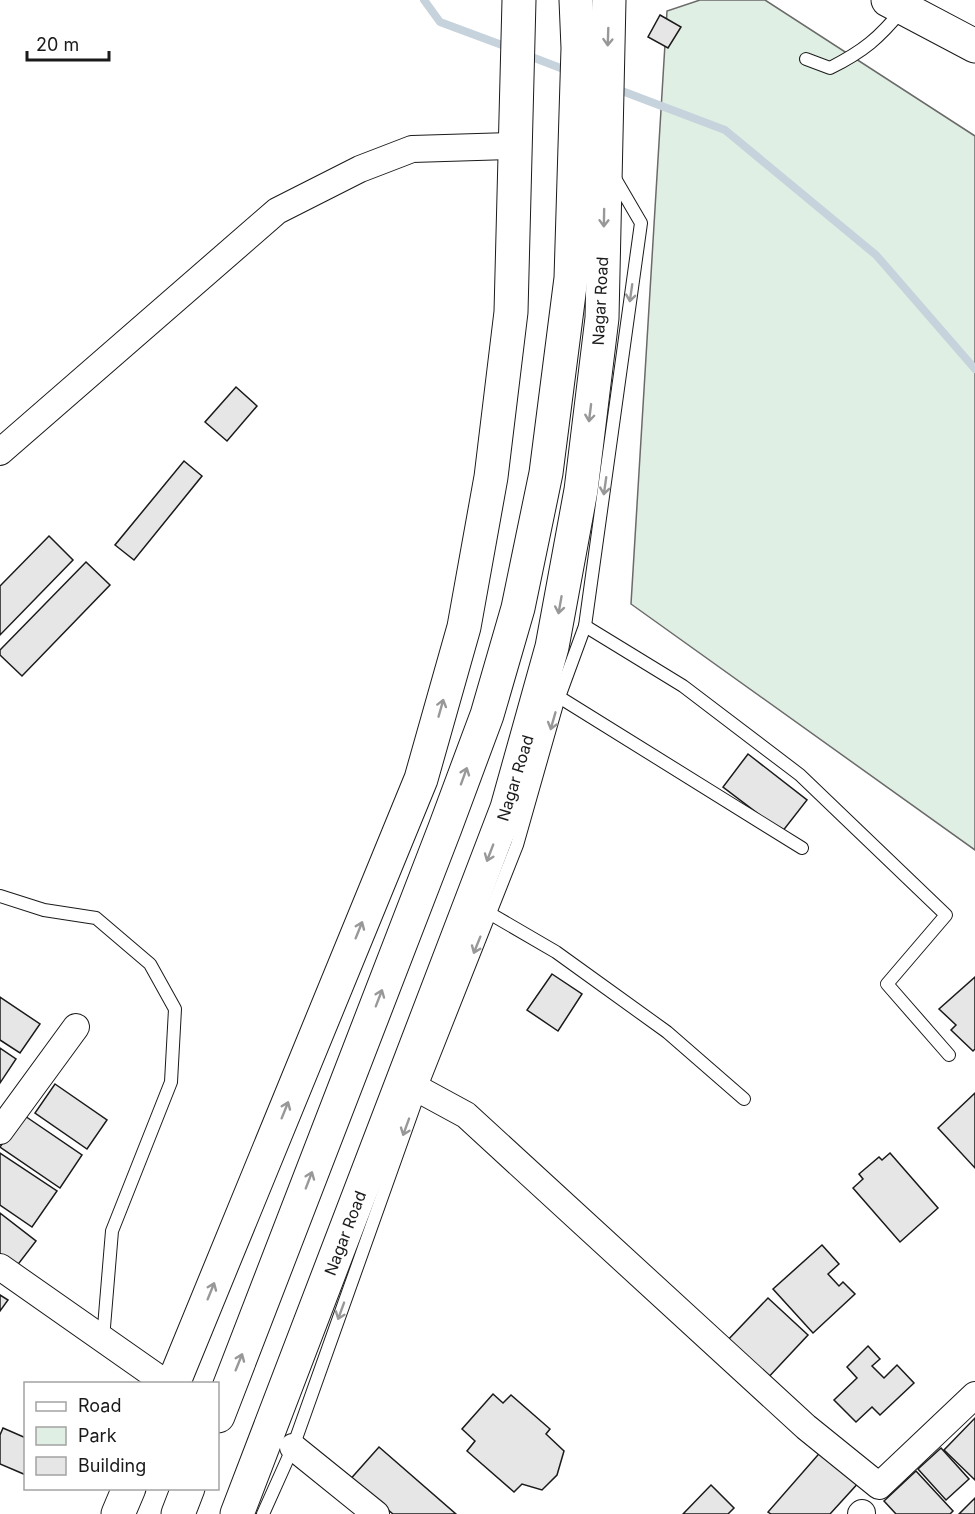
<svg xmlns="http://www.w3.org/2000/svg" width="975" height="1514" viewBox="0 0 975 1514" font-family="Inter,sans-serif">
  <rect width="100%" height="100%" fill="#fff"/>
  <path fill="#e0efe3" stroke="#6a6a6a" stroke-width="1.5" d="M 700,0 L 765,0 L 975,136 L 975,850 L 631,604 L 667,11 Z"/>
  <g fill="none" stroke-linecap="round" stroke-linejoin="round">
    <g stroke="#c6d2dc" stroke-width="8">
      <path d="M 424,0 L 440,22 L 510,48"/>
      <path d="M 524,54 L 571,72"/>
      <path d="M 614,88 L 725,130 L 876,255 L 975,369"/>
    </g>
  </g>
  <g fill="#e6e6e6" stroke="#1a1a1a" stroke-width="1.5">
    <path d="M 660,15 L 681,27 L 668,48 L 648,37 Z"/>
    <path d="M 236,387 L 257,406 L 227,441 L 205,422 Z"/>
    <path d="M 184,461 L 202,476 L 134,560 L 115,545 Z"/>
    <path d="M 49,536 L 73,560 L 0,635 L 0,586 Z"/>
    <path d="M 86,562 L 110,585 L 22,676 L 0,655 L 0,650 Z"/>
    <path d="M 748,754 L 807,800 L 782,832 L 723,787 Z"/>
    <path d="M 552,974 L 582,994 L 558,1031 L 527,1010 Z"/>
    <path d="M 975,977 L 975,1049 L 973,1051 L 951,1030 L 956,1025 L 939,1009 Z"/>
    <path d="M 0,997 L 40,1024 L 20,1053 L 0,1040 Z"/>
    <path d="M 0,1048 L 16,1059 L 0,1083 Z"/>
    <path d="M 55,1084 L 107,1120 L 87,1149 L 35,1113 Z"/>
    <path d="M 975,1093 L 975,1168 L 938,1128 Z"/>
    <path d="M 22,1114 L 82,1155 L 60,1188 L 0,1147 Z"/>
    <path d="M 0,1153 L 57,1191 L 32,1227 L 0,1205 Z"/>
    <path d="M 890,1153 L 938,1208 L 900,1242 L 853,1188 L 863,1179 L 859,1174 L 879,1157 L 882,1160 Z"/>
    <path d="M 0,1213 L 36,1241 L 16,1267 L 0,1255 Z"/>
    <path d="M 822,1245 L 839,1264 L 828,1274 L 839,1286 L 843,1282 L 855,1294 L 813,1333 L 773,1289 Z"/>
    <path d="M 0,1295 L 8,1300 L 0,1311 Z"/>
    <path d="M 768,1298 L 808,1335 L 765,1381 L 725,1343 Z"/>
    <path d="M 868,1346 L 880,1359 L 872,1366 L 884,1378 L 897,1365 L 914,1383 L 880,1415 L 872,1407 L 856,1422 L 834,1400 L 857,1378 L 847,1367 Z"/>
    <path d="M 493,1394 L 503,1403 L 511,1395 L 550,1429 L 546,1434 L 564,1451 L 557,1475 L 542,1490 L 522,1484 L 514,1492 L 467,1451 L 475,1441 L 462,1429 Z"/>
    <path d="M 975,1418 L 975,1480 L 944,1450 Z"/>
    <path d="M 3,1428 L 26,1438 L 26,1475 L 0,1464 L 0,1435 Z"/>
    <path d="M 379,1447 L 456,1514 L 393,1514 L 367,1492 L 347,1483 Z"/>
    <path d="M 824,1448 L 861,1480 L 830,1514 L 771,1514 L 768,1512 Z"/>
    <path d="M 941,1448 L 969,1479 L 946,1500 L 918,1469 Z"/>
    <path d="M 916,1471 L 953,1511 L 950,1514 L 896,1514 L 884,1501 Z"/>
    <path d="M 711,1485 L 734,1508 L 728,1514 L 683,1514 Z"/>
    <path d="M 975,1498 L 975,1514 L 959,1514 Z"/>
  </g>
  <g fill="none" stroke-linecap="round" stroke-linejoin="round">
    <defs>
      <g id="lane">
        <path d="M 806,59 L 830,68 C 864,51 879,38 903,9"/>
        <path d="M 585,626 L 683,686 L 800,775 L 946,915 L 887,984 L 949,1055"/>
        <path d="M 559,697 L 802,848"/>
        <path d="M 0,896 L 44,910 L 96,918 L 150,964 L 175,1009 L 171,1082 L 112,1231 L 103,1339"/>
        <path d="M 489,913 L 556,952 L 667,1032 L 744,1099"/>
        <path d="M 263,1514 L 293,1447 L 420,1090 L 517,845 L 559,697 L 585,626 L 641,223 L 613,175"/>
      </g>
      <g id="street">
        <path d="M 0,452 L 277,211 L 360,169 L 412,149 L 514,146"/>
        <path d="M 420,1090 L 466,1115 L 806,1427 L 879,1486 L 975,1395"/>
        <path d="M 0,1131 L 76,1027"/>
        <path d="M 0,1267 L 167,1384"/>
        <path d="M 293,1447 L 376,1514"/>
        <path d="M 861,1514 L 862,1513"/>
      </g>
      <path id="secondary" d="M 888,0 L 975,46"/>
      <g id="highway">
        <path d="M 173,1384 L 421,779 L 464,627 L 491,477 L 511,312 L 519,0"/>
        <path d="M 218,1416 L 445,828 L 487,715 L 518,608 L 546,473 L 571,278 L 578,48 L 576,0"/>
        <path d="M 118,1514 L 129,1488"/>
        <path d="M 178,1514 L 188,1488"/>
        <path d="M 237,1514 L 507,808 L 552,647 L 581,490 L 602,318 L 609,0"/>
      </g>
    </defs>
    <use href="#lane" stroke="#1a1a1a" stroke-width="14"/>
    <use href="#street" stroke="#1a1a1a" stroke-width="28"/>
    <use href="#secondary" stroke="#1a1a1a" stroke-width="35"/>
    <use href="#highway" stroke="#1a1a1a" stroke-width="35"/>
    <use href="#lane" stroke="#fff" stroke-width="12"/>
    <use href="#street" stroke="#fff" stroke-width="26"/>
    <use href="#secondary" stroke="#fff" stroke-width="33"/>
    <use href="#highway" stroke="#fff" stroke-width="33"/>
  </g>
  <defs><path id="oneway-shaft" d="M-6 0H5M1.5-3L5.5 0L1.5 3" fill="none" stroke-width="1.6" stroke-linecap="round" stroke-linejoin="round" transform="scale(1.5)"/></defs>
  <g stroke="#989898">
    <use href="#oneway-shaft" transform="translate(608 37) rotate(92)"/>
    <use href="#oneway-shaft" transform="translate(604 218) rotate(91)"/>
    <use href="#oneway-shaft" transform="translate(631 293) rotate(98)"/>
    <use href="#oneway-shaft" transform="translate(590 413) rotate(97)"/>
    <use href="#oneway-shaft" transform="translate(605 486) rotate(98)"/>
    <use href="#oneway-shaft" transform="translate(560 605) rotate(100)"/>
    <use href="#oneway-shaft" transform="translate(441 708) rotate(-74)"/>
    <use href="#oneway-shaft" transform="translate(553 721) rotate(106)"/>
    <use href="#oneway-shaft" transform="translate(464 776) rotate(-70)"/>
    <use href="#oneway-shaft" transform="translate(490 853) rotate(111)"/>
    <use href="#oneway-shaft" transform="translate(359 930) rotate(-68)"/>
    <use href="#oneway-shaft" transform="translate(477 945) rotate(112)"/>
    <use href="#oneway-shaft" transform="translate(379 998) rotate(-69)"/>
    <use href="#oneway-shaft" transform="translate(285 1110) rotate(-68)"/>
    <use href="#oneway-shaft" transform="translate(406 1127) rotate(110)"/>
    <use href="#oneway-shaft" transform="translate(309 1180) rotate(-69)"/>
    <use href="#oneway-shaft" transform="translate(211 1291) rotate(-68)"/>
    <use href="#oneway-shaft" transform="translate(341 1311) rotate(110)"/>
    <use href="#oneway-shaft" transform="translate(239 1362) rotate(-68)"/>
  </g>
  <g text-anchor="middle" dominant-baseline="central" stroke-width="4.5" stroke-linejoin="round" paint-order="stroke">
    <g font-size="16" fill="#1a1a1a" stroke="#fff">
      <text transform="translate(600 301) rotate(-87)">Nagar Road</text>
      <text transform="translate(515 778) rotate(-73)">Nagar Road</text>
      <text transform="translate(345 1233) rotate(-69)">Nagar Road</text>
    </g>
  </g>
  <rect x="24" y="1382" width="195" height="108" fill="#ffffff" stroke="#a3a3a3" stroke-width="1.5"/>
  <rect x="36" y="1402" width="30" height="9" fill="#ffffff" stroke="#a3a3a3" stroke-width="1.5"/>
  <text x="78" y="1412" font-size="18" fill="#1a1a1a">Road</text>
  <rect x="36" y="1427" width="30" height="18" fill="#e0efe3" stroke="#a3a3a3" stroke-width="1.5"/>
  <text x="78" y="1442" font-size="18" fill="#1a1a1a">Park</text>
  <rect x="36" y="1457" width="30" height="18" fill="#e6e6e6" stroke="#a3a3a3" stroke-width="1.5"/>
  <text x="78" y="1472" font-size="18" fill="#1a1a1a">Building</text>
  <path d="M27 51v9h82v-9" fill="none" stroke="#1a1a1a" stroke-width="3"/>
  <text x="36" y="51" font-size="18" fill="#1a1a1a" stroke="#ffffff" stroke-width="4.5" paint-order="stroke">20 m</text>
</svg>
